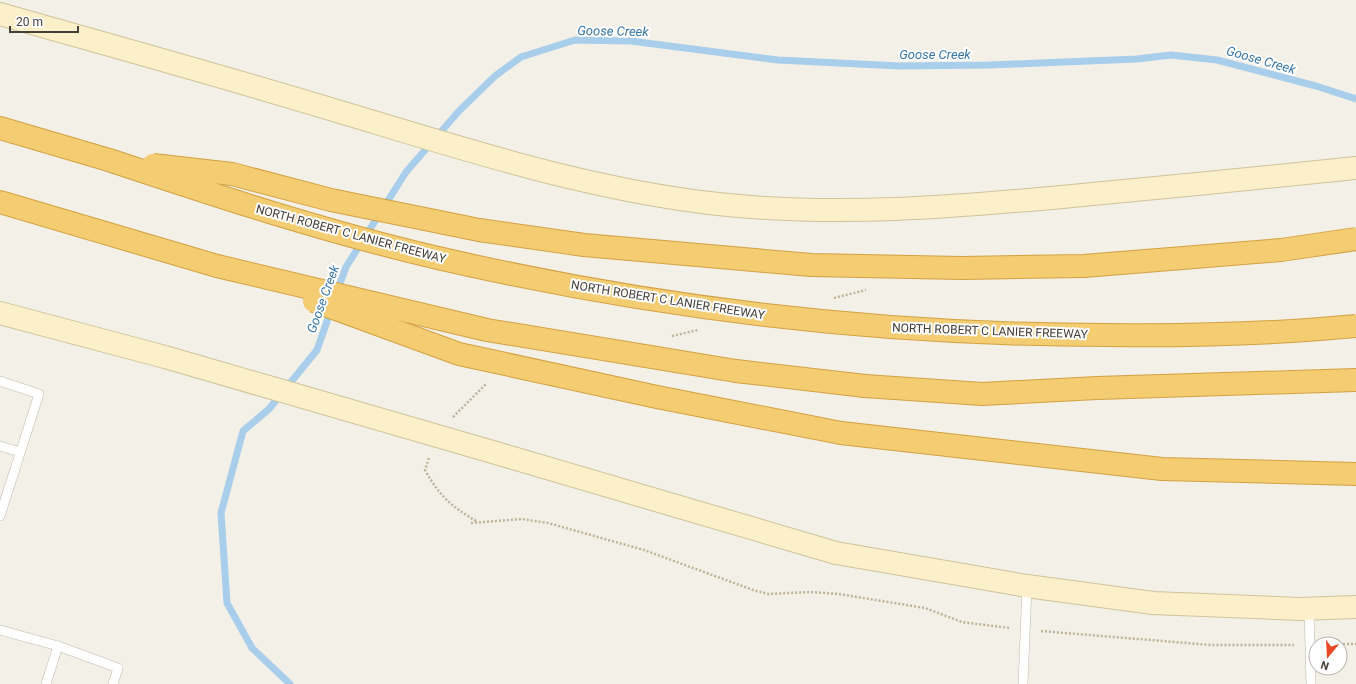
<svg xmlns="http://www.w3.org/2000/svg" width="1356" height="684" viewBox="0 0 1356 684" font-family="Roboto,sans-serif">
  <rect width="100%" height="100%" fill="#f3f0e8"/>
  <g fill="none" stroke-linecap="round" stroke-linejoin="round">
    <g stroke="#a8ceeb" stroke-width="7">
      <path d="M 337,292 L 346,267 L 406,172 L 459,111 L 495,76 L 521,57 L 575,40 L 631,41 L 778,60 L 900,66 L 990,65 L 1137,59 L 1171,55 L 1217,60 L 1316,86 L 1356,99"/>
      <path d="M 290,684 L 252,648 L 227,603 L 221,513 L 243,431 L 269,409 L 317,350 L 331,310"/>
    </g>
    <defs>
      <g id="lane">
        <path d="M 0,381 L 39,394 L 0,516"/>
        <path d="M 0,446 L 20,452"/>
        <path d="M 1309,608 L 1311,684"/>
        <path d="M 0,630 L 58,646 L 118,668 L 113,684"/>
        <path d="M 46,684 L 58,646"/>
        <path d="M 1023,684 L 1027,586"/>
      </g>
      <g id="secondary">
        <path d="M 0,14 C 116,47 232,79 347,114 C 470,151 591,190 718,204 C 837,217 954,207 1072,196 C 1167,187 1261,178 1356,168"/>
        <path d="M 0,313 L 165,357"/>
        <path d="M 496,453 L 836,553 L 1027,586 L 1153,603 L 1300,609 L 1356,607"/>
      </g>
      <g id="highway">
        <path d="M 0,128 L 109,160"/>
        <path d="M 0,202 L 217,266"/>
        <path d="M 865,386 L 982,394 L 1097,388 L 1356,380"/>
        <path d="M 841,433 L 1162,469 L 1356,474"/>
      </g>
    </defs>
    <use href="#lane" stroke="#c0baae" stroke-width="10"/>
    <use href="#secondary" stroke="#cfc39a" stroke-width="24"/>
    <use href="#highway" stroke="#d3a142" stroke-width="24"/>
    <g stroke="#beb39d" stroke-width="2.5" stroke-dasharray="2 2" stroke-linecap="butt">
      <path d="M 834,298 L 866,290"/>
      <path d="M 672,336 L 698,330"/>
      <path d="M 453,417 L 486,384"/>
      <path d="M 429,458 L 425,470 C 440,497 452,507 478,522"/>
      <path d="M 471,523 L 522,519 L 548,523 L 644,550 L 753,590 L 768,594 L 811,592 L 839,594 L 925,608 L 962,622 L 1010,628"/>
      <path d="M 1041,631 L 1211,645 L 1294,645"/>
      <path d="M 1327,644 L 1356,644"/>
    </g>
    <use href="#lane" stroke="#fff" stroke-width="9"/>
    <use href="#secondary" stroke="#fbf0c9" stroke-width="22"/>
    <use href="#highway" stroke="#f4cc71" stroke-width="22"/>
    <defs>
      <path id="secondary-bridge" d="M 165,357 L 496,453"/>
      <g id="highway-bridge">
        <path d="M 109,160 C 217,196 326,232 438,258 C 658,309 883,335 1108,335 C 1191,336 1273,334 1356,326"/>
        <path d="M 153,165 L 232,174 L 331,200 L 479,230 L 584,245 L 811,265 L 962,268 L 1084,266 L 1281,250 L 1356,239"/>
        <path d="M 217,266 L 487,330 L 736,371 L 865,386"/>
        <path d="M 314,301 L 459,354 L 657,397 L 841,433"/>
      </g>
    </defs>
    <use href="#secondary-bridge" stroke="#cfc39a" stroke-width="24" stroke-linecap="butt"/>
    <use href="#highway-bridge" stroke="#d3a142" stroke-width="24" stroke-linecap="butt"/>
    <use href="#secondary-bridge" stroke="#fbf0c9" stroke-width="22"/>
    <use href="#highway-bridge" stroke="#f4cc71" stroke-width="22"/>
  </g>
  <g text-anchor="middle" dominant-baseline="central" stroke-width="4" stroke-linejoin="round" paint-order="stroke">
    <g font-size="12" fill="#454037" stroke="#fff">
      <text transform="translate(351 234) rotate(15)">NORTH ROBERT C LANIER FREEWAY</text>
      <text transform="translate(668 300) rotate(9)">NORTH ROBERT C LANIER FREEWAY</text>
      <text transform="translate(990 331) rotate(2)">NORTH ROBERT C LANIER FREEWAY</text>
    </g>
    <g font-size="13" font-style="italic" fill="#3776aa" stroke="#fff">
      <text transform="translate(613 31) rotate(1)">Goose Creek</text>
      <text x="935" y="54">Goose Creek</text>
      <text transform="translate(1261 60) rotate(16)">Goose Creek</text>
      <text transform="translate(323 299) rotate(-70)">Goose Creek</text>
    </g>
  </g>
  <g transform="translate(1328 656) rotate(198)"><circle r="19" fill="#ffffff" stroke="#b5b3af"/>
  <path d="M0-3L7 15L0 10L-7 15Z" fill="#eb4926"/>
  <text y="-6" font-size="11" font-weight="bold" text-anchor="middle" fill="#454037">N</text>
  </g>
  <path d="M10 26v6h68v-6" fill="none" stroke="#454037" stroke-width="2"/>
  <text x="16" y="26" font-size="12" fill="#454037" stroke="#ffffff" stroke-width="3" paint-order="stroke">20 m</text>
</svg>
